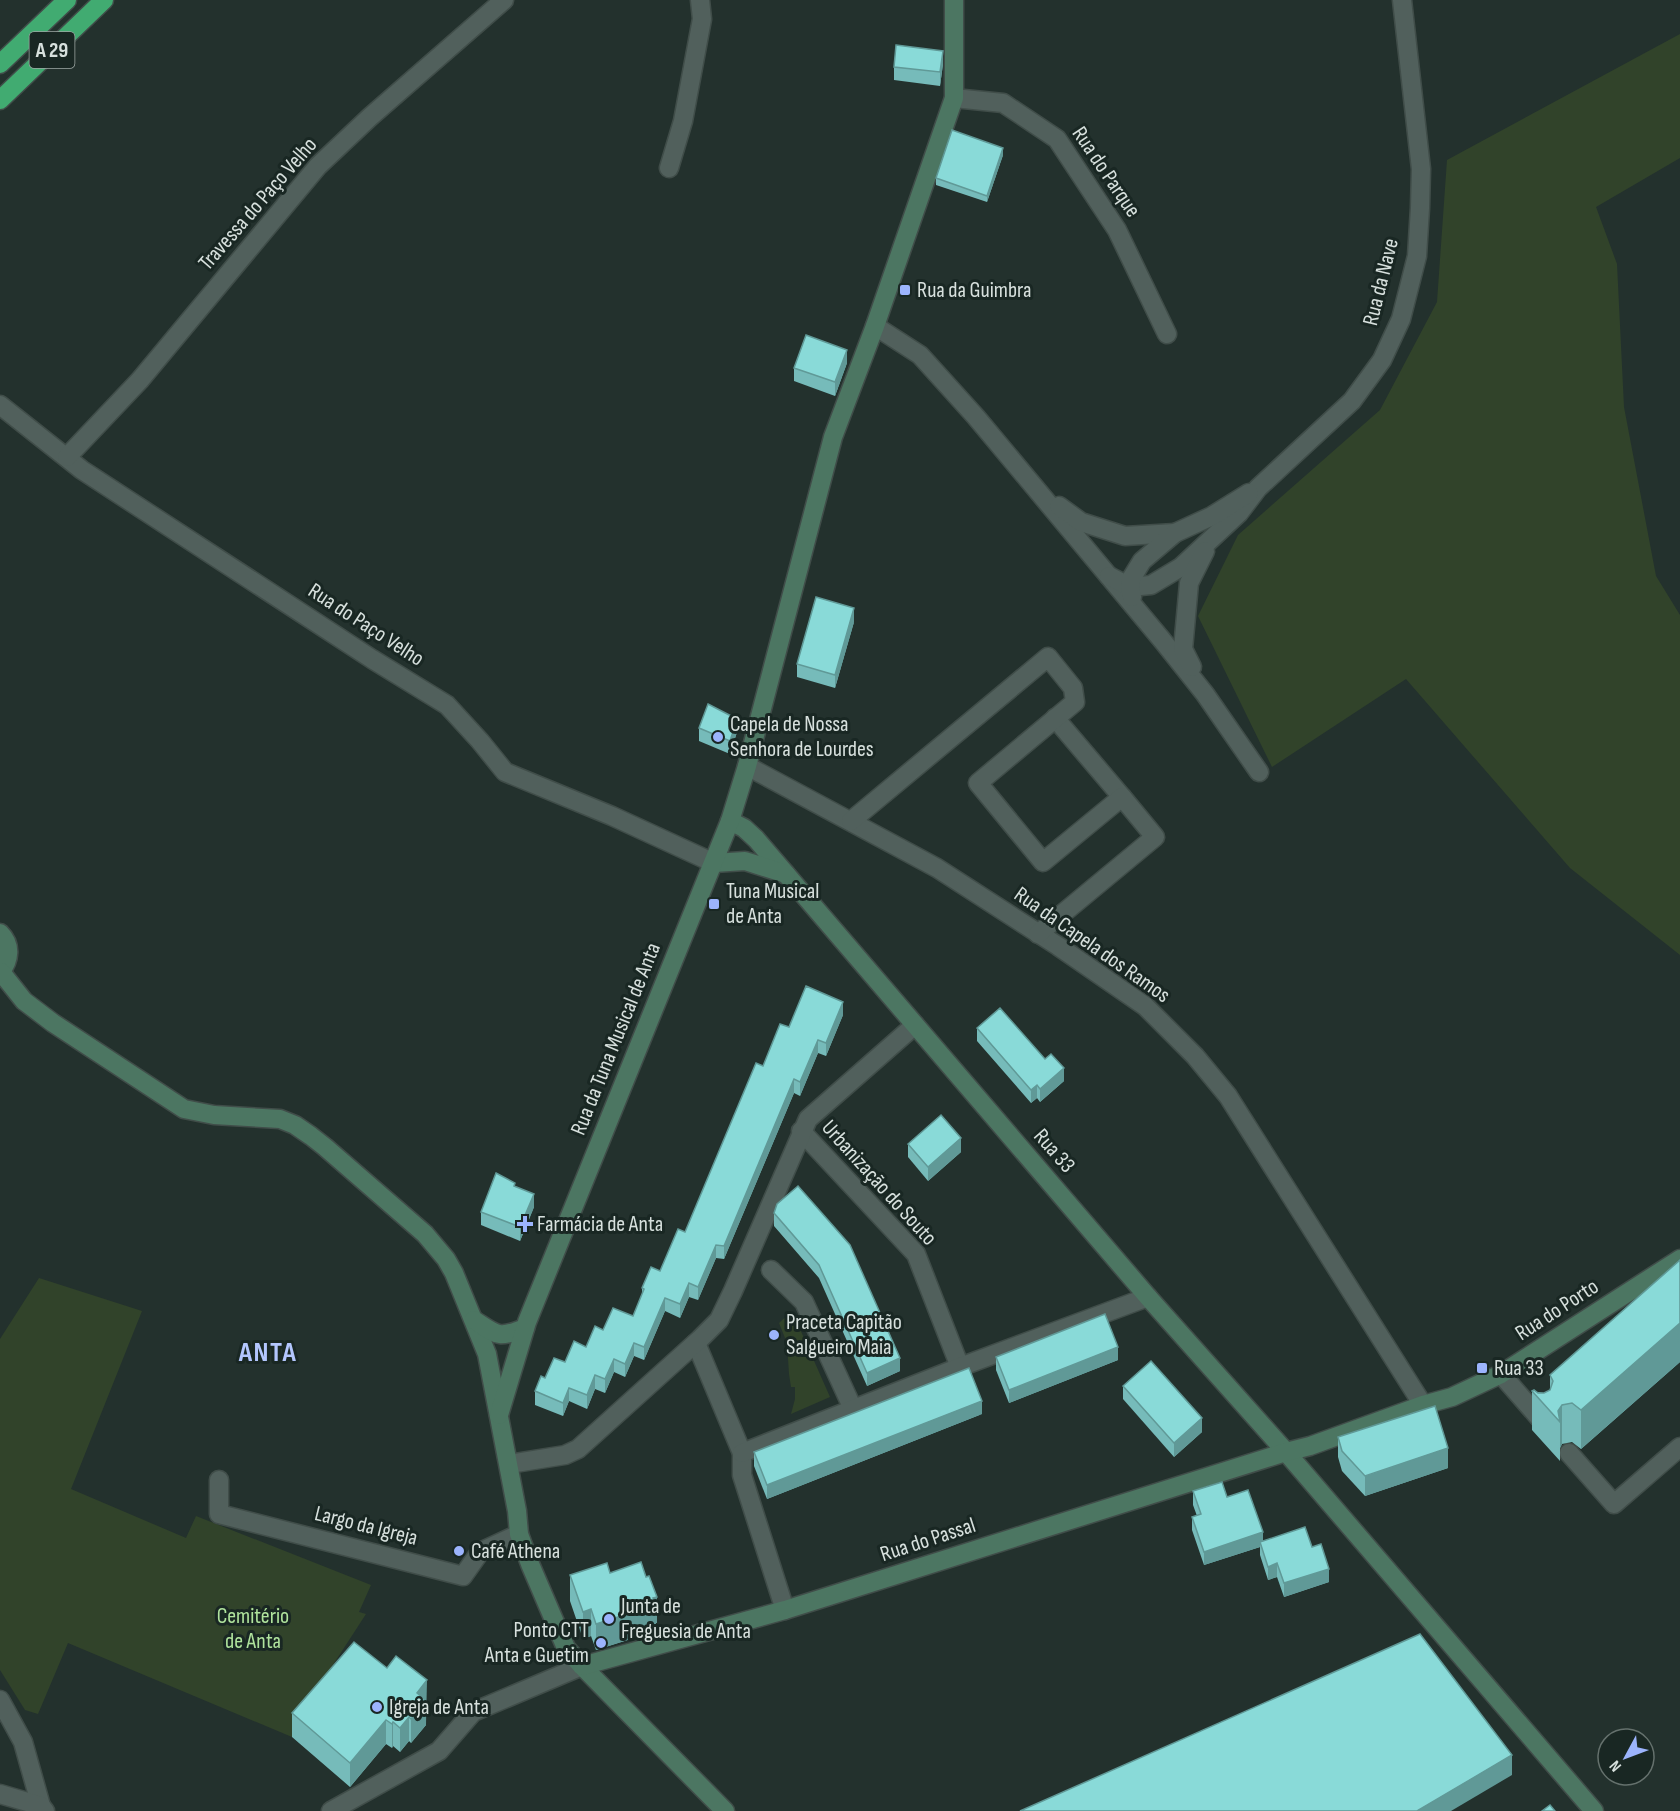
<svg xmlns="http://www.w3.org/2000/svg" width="1680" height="1811" viewBox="0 0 1680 1811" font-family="'Sofia Sans Condensed',sans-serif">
  <rect width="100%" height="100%" fill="#23312d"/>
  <g fill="#31432a">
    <path d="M 1680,34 L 1680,158 L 1596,207 L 1617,264 L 1624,407 L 1656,576 L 1680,615 L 1680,955 L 1570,868 L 1406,679 L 1272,767 L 1198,616 L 1238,535 L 1380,410 L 1437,302 L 1447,160 Z"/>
    <path d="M 39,1278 L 142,1311 L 71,1489 L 186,1538 L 196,1516 L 371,1585 L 359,1612 L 366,1614 L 307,1705 L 292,1737 L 68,1643 L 38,1714 L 25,1710 L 0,1670 L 0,1339 Z"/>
    <path d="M 792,1311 L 830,1397 L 791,1414 L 795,1399 L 795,1387 L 791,1387 L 789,1374 L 787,1343 L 779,1323 Z"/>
  </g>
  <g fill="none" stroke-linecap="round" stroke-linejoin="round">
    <defs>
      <g id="street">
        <path d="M 954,98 L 1003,103 L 1057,139 L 1117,230 L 1167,334"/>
        <path d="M 669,168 L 683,121 L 702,19 L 700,0"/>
        <path d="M 875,326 L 920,355 L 976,417 L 1162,640 L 1205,694 L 1259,772"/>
        <path d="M 0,405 L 82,470 L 372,659 L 447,705 L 480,741 L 505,772 L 612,816 L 714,863"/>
        <path d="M 67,457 L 140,380 L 318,166 L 370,117 L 504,0"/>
        <path d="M 1059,506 L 1081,522 L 1125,536 L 1175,533"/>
        <path d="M 1109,576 L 1130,587 L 1151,585 L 1181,567 L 1239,513 L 1258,488 L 1352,401 L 1382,360 L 1401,319 L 1417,256 L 1420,208 L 1421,169 L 1402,0"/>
        <path d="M 1132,597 L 1130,587 L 1131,579 L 1142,561 L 1175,533 L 1212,516 L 1249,493"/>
        <path d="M 1192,667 L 1183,649 L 1189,583 L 1205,551"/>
        <path d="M 1055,718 L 1122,797"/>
        <path d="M 747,766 L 937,868 L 1058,946 L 1145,1006 L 1195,1056 L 1228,1096 L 1423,1405"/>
        <path d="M 851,821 L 1048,657 L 1073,688 L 1075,702 L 978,783 L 1043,862 L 1122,797 L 1155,837 L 1038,934"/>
        <path d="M 801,1131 L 916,1254 L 960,1367"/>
        <path d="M 771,1270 L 804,1302 L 853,1409"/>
        <path d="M 696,1343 L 742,1453 L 742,1475 L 785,1610"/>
        <path d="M 1501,1374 L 1542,1421"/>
        <path d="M 742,1453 L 960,1367 L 1148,1297"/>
        <path d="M 1569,1453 L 1614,1504 L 1680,1447"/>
        <path d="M 509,1464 L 565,1455 L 578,1449 L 700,1339 L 719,1320 L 733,1291 L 808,1119 L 915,1025"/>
        <path d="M 219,1480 L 219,1514 L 463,1576 L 480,1552 L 519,1534"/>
        <path d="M 0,1700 L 23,1742 L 41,1806"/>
        <path d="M 0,1794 L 41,1806 L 45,1811"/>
        <path d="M 331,1811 L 439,1751 L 473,1712 L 582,1666"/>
      </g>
      <g id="secondary">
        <path d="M 730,821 L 744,828 L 756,839 L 1148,1297 L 1286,1452 L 1594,1811"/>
        <path d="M 714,863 L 745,861 L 786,874"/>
        <path d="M 0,933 C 12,945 10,960 0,973"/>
        <path d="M 1,972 L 24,1001 L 53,1023 L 184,1109 L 214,1115 L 280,1119 L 295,1125 L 311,1136 L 325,1147 L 425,1234 L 446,1259 L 454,1273 L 487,1354 L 517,1511 L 519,1534 L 530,1564 L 566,1648 L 582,1666 L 725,1811"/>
        <path d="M 474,1320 C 497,1335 498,1339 525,1328"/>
        <path d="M 499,1415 L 527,1322 L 730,821 L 747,766 L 833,437 L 875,326 L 954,98 L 954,0"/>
        <path d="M 582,1666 L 785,1610 L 1286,1452 L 1310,1446 L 1423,1405 L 1452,1397 L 1501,1374 L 1680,1259"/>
      </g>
      <g id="highway">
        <path d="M 0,64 L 67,0"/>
        <path d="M 0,100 L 104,0"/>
      </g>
    </defs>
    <use href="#street" stroke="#404d49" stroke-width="21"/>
    <use href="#secondary" stroke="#404d49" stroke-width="21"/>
    <use href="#highway" stroke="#404d49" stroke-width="21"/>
    <use href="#street" stroke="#51605c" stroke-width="18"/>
    <use href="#secondary" stroke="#4c7662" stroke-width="18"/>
    <use href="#highway" stroke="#41ab71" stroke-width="18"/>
  </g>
  <g fill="#76bbba">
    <path d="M 943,64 L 940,86 L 894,80 L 894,67 Z"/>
    <path d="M 1003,155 L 987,202 L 936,185 L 936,178 Z"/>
    <path d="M 847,363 L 835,396 L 794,381 L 794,368 Z"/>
    <path d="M 854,622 L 835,688 L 797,677 L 797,664 Z"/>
    <path d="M 699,728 L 737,732 L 730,754 L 699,741 Z"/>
    <path d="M 843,1015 L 826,1056 L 818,1053 L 800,1096 L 794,1093 L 724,1259 L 716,1258 L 698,1300 L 689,1297 L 680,1318 L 665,1311 L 644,1360 L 634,1356 L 625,1377 L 614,1372 L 605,1393 L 595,1389 L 587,1409 L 569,1401 L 563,1416 L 535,1405 L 535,1391 L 545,1378 L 586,1347 L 603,1330 L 633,1316 L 642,1295 L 642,1288 L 660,1271 L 685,1232 L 763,1066 L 789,1027 Z"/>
    <path d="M 977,1028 L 1045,1059 L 1064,1081 L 1040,1102 L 1037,1098 L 1031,1103 L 977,1041 Z"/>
    <path d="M 908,1144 L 961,1152 L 928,1181 L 908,1157 Z"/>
    <path d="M 515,1186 L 534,1207 L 520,1241 L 481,1225 L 481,1212 Z"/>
    <path d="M 774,1213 L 850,1245 L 900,1371 L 867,1386 L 819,1278 L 774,1226 Z"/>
    <path d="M 1680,1260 L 1680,1362 L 1581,1449 L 1572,1442 L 1562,1444 L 1560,1448 L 1560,1461 L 1532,1430 L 1532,1391 L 1544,1393 L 1550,1390 L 1550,1375 Z"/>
    <path d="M 996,1357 L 1118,1360 L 1009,1403 L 996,1370 Z"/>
    <path d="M 1123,1386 L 1202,1432 L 1174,1457 L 1123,1399 Z"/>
    <path d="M 982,1414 L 767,1499 L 754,1466 L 754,1452 Z"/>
    <path d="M 1338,1437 L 1448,1468 L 1365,1496 L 1342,1471 L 1338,1457 Z"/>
    <path d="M 1193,1491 L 1227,1497 L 1263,1541 L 1312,1547 L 1329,1582 L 1284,1597 L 1277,1577 L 1268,1580 L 1260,1555 L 1260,1547 L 1204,1565 L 1192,1530 L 1192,1517 L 1197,1516 L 1193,1505 Z"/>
    <path d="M 610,1573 L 657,1623 L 656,1623 L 656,1631 L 596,1650 L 591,1636 L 583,1639 L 570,1601 L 570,1575 Z"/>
    <path d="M 427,1704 L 426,1706 L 426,1725 L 411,1743 L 409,1741 L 400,1752 L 393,1746 L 392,1748 L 386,1744 L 350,1787 L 292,1737 L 292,1713 Z"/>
  </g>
  <g fill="#609997">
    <path d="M 943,51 L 943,64 L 940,86 L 940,72 Z"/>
    <path d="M 1003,148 L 1003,155 L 987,202 L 987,196 Z"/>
    <path d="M 847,350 L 847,363 L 835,396 L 835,382 Z"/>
    <path d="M 854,608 L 854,622 L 835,688 L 835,675 Z"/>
    <path d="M 737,719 L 737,732 L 730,754 L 730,741 Z"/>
    <path d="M 843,1002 L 843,1015 L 826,1056 L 826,1043 Z"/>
    <path d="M 818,1040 L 818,1053 L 800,1096 L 800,1082 Z"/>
    <path d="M 1064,1068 L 1064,1081 L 1040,1102 L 1040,1089 Z"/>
    <path d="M 794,1079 L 794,1093 L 724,1259 L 724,1246 Z"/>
    <path d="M 1037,1085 L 1037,1098 L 1031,1103 L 1031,1090 Z"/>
    <path d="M 961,1138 L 961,1152 L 928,1181 L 928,1167 Z"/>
    <path d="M 534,1194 L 534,1207 L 520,1241 L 520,1227 Z"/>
    <path d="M 716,1245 L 716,1258 L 698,1300 L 698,1287 Z"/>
    <path d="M 689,1283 L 689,1297 L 680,1318 L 680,1304 Z"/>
    <path d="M 665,1298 L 665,1311 L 644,1360 L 644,1347 Z"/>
    <path d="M 1680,1323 L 1680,1362 L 1581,1449 L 1581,1410 Z"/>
    <path d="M 634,1343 L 634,1356 L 625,1377 L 625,1364 Z"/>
    <path d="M 1118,1347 L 1118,1360 L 1009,1403 L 1009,1390 Z"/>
    <path d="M 900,1358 L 900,1371 L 867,1386 L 867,1373 Z"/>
    <path d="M 614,1359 L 614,1372 L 605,1393 L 605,1379 Z"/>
    <path d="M 595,1375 L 595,1389 L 587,1409 L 587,1395 Z"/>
    <path d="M 569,1388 L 569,1401 L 563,1416 L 563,1403 Z"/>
    <path d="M 982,1401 L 982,1414 L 767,1499 L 767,1485 Z"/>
    <path d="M 1562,1405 L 1562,1444 L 1560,1448 L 1560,1422 L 1558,1411 Z"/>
    <path d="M 1202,1418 L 1202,1432 L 1174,1457 L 1174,1443 Z"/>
    <path d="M 1448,1448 L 1448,1468 L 1365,1496 L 1365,1476 Z"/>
    <path d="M 1263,1532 L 1263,1546 L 1260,1542 L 1260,1547 L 1204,1565 L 1204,1552 Z"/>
    <path d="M 1277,1563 L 1277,1577 L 1268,1580 L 1268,1567 Z"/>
    <path d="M 1329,1569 L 1329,1582 L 1284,1597 L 1284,1583 Z"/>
    <path d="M 657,1597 L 657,1623 L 656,1623 L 656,1631 L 596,1650 L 596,1624 Z"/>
    <path d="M 591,1609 L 591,1636 L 583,1639 L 583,1612 Z"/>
    <path d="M 427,1680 L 426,1725 L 411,1743 L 411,1719 L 417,1693 Z"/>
    <path d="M 409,1717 L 409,1741 L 400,1752 L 400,1728 Z"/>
    <path d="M 386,1720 L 386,1744 L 350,1787 L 350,1763 Z"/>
    <path d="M 393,1722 L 393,1746 L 392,1748 L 392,1724 Z"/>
    <path d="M 1512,1755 L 1512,1775 L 1451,1811 L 1417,1811 Z"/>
  </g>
  <g fill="#89dad8" stroke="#609997" stroke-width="1.5">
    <path d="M 896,45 L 943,51 L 940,72 L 894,67 Z"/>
    <path d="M 952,130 L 1003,148 L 987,196 L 936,178 Z"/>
    <path d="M 806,335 L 847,350 L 835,382 L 794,368 Z"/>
    <path d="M 816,597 L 854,608 L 835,675 L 797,664 Z"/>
    <path d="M 708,704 L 737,719 L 730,741 L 699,728 Z"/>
    <path d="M 806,986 L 843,1002 L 826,1043 L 818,1040 L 800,1082 L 794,1079 L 724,1246 L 716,1245 L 698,1287 L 689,1283 L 680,1304 L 665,1298 L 644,1347 L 634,1343 L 625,1364 L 614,1359 L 605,1379 L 595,1375 L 587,1395 L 569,1388 L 563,1403 L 535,1391 L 541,1376 L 545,1378 L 554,1358 L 565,1362 L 574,1341 L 586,1347 L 595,1326 L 603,1330 L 613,1308 L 633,1316 L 644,1289 L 642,1288 L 651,1267 L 660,1271 L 678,1229 L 685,1232 L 756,1063 L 763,1066 L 780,1024 L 789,1027 Z"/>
    <path d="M 1000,1008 L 1045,1059 L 1051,1054 L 1064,1068 L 1040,1089 L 1037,1085 L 1031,1090 L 977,1028 Z"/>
    <path d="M 941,1115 L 961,1138 L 928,1167 L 908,1144 Z"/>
    <path d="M 496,1173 L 515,1183 L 514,1186 L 534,1194 L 520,1227 L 481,1212 Z"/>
    <path d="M 798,1186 L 850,1245 L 900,1358 L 867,1373 L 819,1265 L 774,1213 L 777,1204 Z"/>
    <path d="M 1680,1260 L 1680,1323 L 1581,1410 L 1572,1403 L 1562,1405 L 1558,1411 L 1560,1422 L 1532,1391 L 1534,1390 L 1538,1393 L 1544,1393 L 1550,1390 L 1553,1381 L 1550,1375 Z"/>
    <path d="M 1105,1314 L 1118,1347 L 1009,1390 L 996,1357 Z"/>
    <path d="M 1151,1361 L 1202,1418 L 1174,1443 L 1123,1386 Z"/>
    <path d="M 969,1368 L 982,1401 L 767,1485 L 754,1452 Z"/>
    <path d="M 1435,1406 L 1448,1448 L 1365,1476 L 1342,1451 L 1338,1437 Z"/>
    <path d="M 1222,1482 L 1227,1497 L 1248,1490 L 1263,1532 L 1204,1552 L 1192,1517 L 1201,1514 L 1193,1491 Z"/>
    <path d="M 1305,1527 L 1312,1547 L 1321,1544 L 1329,1569 L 1284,1583 L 1277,1563 L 1268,1567 L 1260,1542 Z"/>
    <path d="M 641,1562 L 646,1577 L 649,1576 L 657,1597 L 653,1598 L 656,1605 L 596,1624 L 591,1609 L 583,1612 L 570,1575 L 607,1563 L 610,1573 Z"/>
    <path d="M 1420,1634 L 1512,1755 L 1417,1811 L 1020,1811 Z"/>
    <path d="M 354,1642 L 387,1668 L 396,1656 L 427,1680 L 417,1693 L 426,1701 L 411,1719 L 409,1717 L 400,1728 L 393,1722 L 392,1724 L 386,1720 L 350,1763 L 292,1713 Z"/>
    <path d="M 1550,1805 L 1555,1811 L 1542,1811 Z"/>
  </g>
  <g fill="#9cb4fd" stroke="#192723" stroke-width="2">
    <rect x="899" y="284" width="12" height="12" rx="3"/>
    <circle cx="718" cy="737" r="6"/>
    <rect x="708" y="898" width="12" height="12" rx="3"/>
    <path d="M522 1215h6v6h6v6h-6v6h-6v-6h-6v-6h6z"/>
    <circle cx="774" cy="1335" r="6"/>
    <rect x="1476" y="1362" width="12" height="12" rx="3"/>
    <circle cx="459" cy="1551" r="6"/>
    <circle cx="609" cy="1619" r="6"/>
    <circle cx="601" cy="1643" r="6"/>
    <circle cx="377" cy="1707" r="6"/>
  </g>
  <g text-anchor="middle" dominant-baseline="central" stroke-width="6" stroke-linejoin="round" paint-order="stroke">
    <rect fill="#192723" stroke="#9ea8a5" stroke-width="1.5" x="29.5" y="32" width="45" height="36" rx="4.5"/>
    <g font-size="21" font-weight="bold" fill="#d7e0dd">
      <text x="52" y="50">A 29</text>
    </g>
    <g font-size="22" fill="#d7e0dd" stroke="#192723">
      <text transform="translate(1106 172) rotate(56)">Rua do Parque</text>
      <text transform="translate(258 204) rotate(-49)">Travessa do Paço Velho</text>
      <text transform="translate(1381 282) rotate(-76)">Rua da Nave</text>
      <text transform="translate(366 625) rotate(33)">Rua do Paço Velho</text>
      <text transform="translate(1092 945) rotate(35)">Rua da Capela dos Ramos</text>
      <text transform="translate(616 1039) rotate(-68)">Rua da Tuna Musical de Anta</text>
      <text transform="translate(1054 1151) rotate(49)">Rua 33</text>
      <text transform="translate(879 1183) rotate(48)">Urbanização do Souto</text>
      <text transform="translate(1557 1310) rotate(-33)">Rua do Porto</text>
      <text transform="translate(366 1526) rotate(14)">Largo da Igreja</text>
      <text transform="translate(928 1540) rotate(-18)">Rua do Passal</text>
    </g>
    <g font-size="22" fill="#d7e0dd" stroke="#192723" text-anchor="start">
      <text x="917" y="290">Rua da Guimbra</text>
      <text x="730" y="724">Capela de Nossa<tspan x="730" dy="25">Senhora de Lourdes</tspan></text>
      <text x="726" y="891">Tuna Musical<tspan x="726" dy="25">de Anta</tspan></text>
      <text x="537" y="1224">Farmácia de Anta</text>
      <text x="786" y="1322">Praceta Capitão<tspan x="786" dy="25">Salgueiro Maia</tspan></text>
      <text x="1494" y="1368">Rua 33</text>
      <text x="471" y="1551">Café Athena</text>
      <text x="621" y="1606">Junta de<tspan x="621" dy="25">Freguesia de Anta</tspan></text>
      <text x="589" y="1630" text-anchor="end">Ponto CTT<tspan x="589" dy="25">Anta e Guetim</tspan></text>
      <text x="389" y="1707">Igreja de Anta</text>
    </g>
    <g font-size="22" fill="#b0e49d" stroke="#192723">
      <text x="253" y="1616">Cemitério<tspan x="253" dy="25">de Anta</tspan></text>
    </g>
    <g font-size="28" font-weight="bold" letter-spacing="1.5" fill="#b3c6fd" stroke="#192723">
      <text x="268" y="1352">ANTA</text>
    </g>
  </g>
  <g transform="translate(1626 1757) rotate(229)"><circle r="28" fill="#192723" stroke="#65716d" stroke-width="1.5"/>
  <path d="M0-4.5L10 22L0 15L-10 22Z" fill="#9cb4fd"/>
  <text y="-9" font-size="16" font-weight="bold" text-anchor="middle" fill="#d7e0dd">N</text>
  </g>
</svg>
